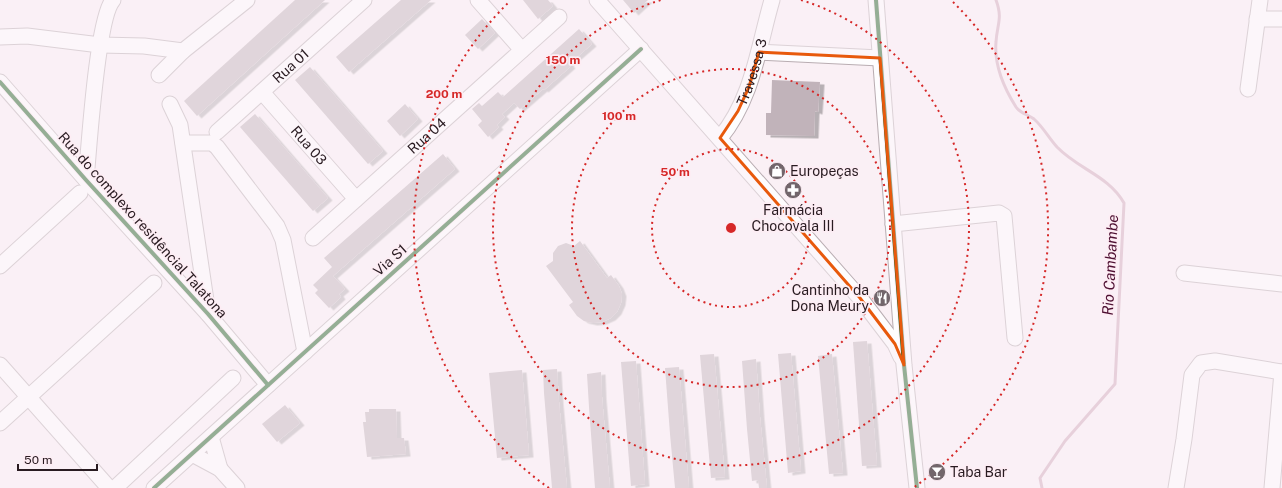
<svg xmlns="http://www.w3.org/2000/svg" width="1282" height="488" viewBox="0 0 1282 488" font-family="'Public Sans',sans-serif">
  <defs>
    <filter id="shadow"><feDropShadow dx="4.5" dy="2.5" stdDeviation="0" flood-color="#0004"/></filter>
  </defs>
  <rect width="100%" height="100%" fill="#faf0f5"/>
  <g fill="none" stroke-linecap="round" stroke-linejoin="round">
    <path stroke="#d1a9bb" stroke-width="3" d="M 996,0 C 1003,19 997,24 996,42 C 994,65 1004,88 1016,107 C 1020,113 1029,115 1034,119 C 1043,127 1049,138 1057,147 C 1078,169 1109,176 1124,203 L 1115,384 L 1065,441 L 1040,478 L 1042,488"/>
  </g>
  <g fill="#c1b3ba" filter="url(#shadow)">
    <path d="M 295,0 L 325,0 L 197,116 L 184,101 Z"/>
    <path d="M 401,0 L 431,0 L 349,72 L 336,57 Z"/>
    <path d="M 523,0 L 548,0 L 553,6 L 538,19 Z"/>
    <path d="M 623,0 L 648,0 L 634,13 Z"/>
    <path d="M 482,19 L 495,33 L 478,49 L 465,35 Z"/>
    <path d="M 579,29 L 592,44 L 569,64 L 571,66 L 544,90 L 543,89 L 520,109 L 514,103 L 502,114 L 505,117 L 497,125 L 499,127 L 488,137 L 478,125 L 482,121 L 472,109 L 479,103 L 482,106 L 498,92 L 503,97 Z"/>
    <path d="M 310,67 L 383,151 L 368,164 L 295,80 Z"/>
    <path d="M 772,80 L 820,82 L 818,112 L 815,111 L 814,136 L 766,135 L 766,113 L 771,113 Z"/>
    <path d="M 405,104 L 418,119 L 400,136 L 387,121 Z"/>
    <path d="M 255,114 L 328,198 L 313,211 L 240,127 Z"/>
    <path d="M 443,154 L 455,169 L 333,276 L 345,289 L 339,294 L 341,297 L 329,308 L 315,293 L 318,290 L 313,285 L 332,267 L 324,258 Z"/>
    <path d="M 580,241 L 607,278 L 611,275 L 619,286 L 622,294 L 621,303 L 617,312 L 611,318 L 602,322 L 593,323 L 584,321 L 577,316 L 569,305 L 573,302 L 546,266 L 553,261 L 553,253 L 558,246 L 566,243 L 574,246 Z"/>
    <path d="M 867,341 L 877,465 L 862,466 L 853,342 Z"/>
    <path d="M 791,353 L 801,471 L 788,473 L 778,354 Z"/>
    <path d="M 714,354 L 725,477 L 711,478 L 700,355 Z"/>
    <path d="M 832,354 L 843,473 L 829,474 L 818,356 Z"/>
    <path d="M 756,359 L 760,417 L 767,488 L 759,488 L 758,480 L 752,481 L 747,429 L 742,361 Z"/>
    <path d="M 636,361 L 645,484 L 631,486 L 621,362 Z"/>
    <path d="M 679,367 L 681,391 L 689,488 L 675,488 L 670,434 L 665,368 Z"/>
    <path d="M 557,369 L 559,402 L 567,488 L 552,488 L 544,393 L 543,370 Z"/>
    <path d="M 522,370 L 529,455 L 497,458 L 489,373 Z"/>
    <path d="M 601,372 L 602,397 L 610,488 L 595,488 L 589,407 L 587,374 Z"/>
    <path d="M 285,405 L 300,423 L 277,442 L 262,424 Z"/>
    <path d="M 369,409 L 396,409 L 397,438 L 404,438 L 406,454 L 367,457 L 363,422 L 366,422 L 365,412 L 369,412 Z"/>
  </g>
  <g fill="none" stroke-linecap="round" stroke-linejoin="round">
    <defs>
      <g id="minor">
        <path d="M 478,0 L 522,50"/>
        <path d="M 597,0 L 860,298 L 895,344 L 901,357"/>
        <path d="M 876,0 L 904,365 L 917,488"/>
        <path d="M 1257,19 L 1282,19"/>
        <path d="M 0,37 L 27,36 L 100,45 L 144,46 L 183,51"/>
        <path d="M 759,52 L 880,58"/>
        <path d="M 159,75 L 183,51 L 247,0"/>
        <path d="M 0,82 L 86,180 L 208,314 L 268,385"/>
        <path d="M 1248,89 L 1260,0"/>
        <path id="s1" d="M 262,92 L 356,199"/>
        <path d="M 170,104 L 180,125 L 208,314"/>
        <path id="s2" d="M 217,132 L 364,0"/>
        <path id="s3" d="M 720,138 C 753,98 758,48 772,0"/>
        <path d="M 183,143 L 212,143 L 217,147 L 277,226 L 283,240 L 305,352"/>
        <path d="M 86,180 C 89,148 97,18 113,0"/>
        <path d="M 893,224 L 999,213 L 1004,216 L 1015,338"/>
        <path id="s4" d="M 313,238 L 559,17"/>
        <path d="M 0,266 L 80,193"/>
        <path d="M 1184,273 L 1282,284"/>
        <path d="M 0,365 L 109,488"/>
        <path d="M 0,423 L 154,283"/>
        <path d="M 211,437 L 220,469"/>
        <path d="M 192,454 L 220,469 L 237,488"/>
        <path d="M 115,488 L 233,378"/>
        <path d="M 154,488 L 641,49"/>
        <path d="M 1176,488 L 1184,439 L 1192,375 L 1201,363 L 1215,361 L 1282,372"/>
        <path d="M 1272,488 L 1282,372"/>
      </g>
    </defs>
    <use href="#minor" stroke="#b9adb2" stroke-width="17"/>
    <use href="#minor" stroke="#fefdfe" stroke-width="15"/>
    <defs>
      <g id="cycleway">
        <path d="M 876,0 L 904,365 L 917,488"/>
        <path d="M 0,82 L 86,180 L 208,314 L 268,385"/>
        <path d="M 154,488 L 641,49"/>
      </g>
    </defs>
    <use href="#cycleway" stroke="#fdedf4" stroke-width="6"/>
    <use href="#cycleway" stroke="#1b5e20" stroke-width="4"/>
  </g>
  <path d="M0 0H1282V488H0ZM 759,52 L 880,58 L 904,365 L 895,344 L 860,298 L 720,138 L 738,111 L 749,87 Z" fill="#faf0f5" fill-opacity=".55" fill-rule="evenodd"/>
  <path fill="none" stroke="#e8590c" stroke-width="3" stroke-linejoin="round" d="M 759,52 L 880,58 L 904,365 L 895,344 L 860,298 L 720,138 L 738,111 L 749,87 Z"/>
  <g fill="none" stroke="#d62828" stroke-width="2" stroke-dasharray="2 4">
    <circle cx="731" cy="228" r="79"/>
    <circle cx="731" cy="228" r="159"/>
    <path d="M801 0A238 238 0 1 1 661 0"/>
    <path d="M549 488A317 317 0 0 1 509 2M953 2A317 317 0 0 1 913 488"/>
  </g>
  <defs>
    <symbol id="shop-disc" viewBox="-11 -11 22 22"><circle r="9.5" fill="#72666b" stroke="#fdedf4"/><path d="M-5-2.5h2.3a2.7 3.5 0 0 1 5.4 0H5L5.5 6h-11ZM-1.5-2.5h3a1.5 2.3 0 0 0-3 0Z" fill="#fff"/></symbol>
    <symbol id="pharmacy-disc" viewBox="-11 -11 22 22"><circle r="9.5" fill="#72666b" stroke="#fdedf4"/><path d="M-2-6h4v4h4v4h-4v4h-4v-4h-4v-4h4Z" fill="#fff"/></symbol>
    <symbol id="restaurant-disc" viewBox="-11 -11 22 22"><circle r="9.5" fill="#72666b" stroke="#fdedf4"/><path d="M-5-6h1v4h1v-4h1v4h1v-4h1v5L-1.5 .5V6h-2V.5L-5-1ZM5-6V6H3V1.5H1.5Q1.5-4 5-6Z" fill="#fff"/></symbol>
    <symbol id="bar-disc" viewBox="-11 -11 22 22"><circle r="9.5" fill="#72666b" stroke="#fdedf4"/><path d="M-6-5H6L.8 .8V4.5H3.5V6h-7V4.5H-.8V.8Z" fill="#fff"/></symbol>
  </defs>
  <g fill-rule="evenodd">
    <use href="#shop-disc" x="767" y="161" width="20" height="20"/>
    <use href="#pharmacy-disc" x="783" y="180" width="20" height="20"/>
    <use href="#restaurant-disc" x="872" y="288" width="20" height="20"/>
    <use href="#bar-disc" x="927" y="462" width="20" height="20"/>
  </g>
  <g text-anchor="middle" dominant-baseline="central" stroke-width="3.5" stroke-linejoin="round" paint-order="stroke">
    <g font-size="14" fill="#291b21" stroke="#fdedf4">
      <text stroke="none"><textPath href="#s2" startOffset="99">Rua 01</textPath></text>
      <text stroke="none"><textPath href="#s3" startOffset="74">Travessa 3</textPath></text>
      <text stroke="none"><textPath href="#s4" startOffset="153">Rua 04</textPath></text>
      <text stroke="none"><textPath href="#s1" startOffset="71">Rua 03</textPath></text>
      <text transform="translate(143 225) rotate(48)">Rua do complexo residêncial Talatona</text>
      <text transform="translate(390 260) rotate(-42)">Via S1</text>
    </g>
    <g font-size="14" fill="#291b21" stroke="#fdedf4" text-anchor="start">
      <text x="790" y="171">Europeças</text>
      <text x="793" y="210" text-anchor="middle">Farmácia<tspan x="793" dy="16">Chocovala III</tspan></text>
      <text x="869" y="290" text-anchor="end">Cantinho da<tspan x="869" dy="16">Dona Meury</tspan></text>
      <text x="950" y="472">Taba Bar</text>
    </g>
    <g font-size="15" font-style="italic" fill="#4e1032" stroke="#fdedf4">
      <text transform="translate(1110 265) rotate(-87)">Rio Cambambe</text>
    </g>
  </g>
  <circle cx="731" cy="228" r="6" fill="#d62828" stroke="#fdedf4" stroke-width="2"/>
  <g font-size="12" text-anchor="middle" font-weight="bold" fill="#d62828" stroke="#fdedf4" stroke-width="3.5" stroke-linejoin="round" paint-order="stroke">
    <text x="563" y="64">150 m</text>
    <text x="444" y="98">200 m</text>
    <text x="619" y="120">100 m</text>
    <text x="675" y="176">50 m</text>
  </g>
  <path d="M18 464v6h79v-6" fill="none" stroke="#291b21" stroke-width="2"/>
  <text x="24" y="464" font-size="12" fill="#291b21" stroke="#fdedf4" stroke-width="3" paint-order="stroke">50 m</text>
</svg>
